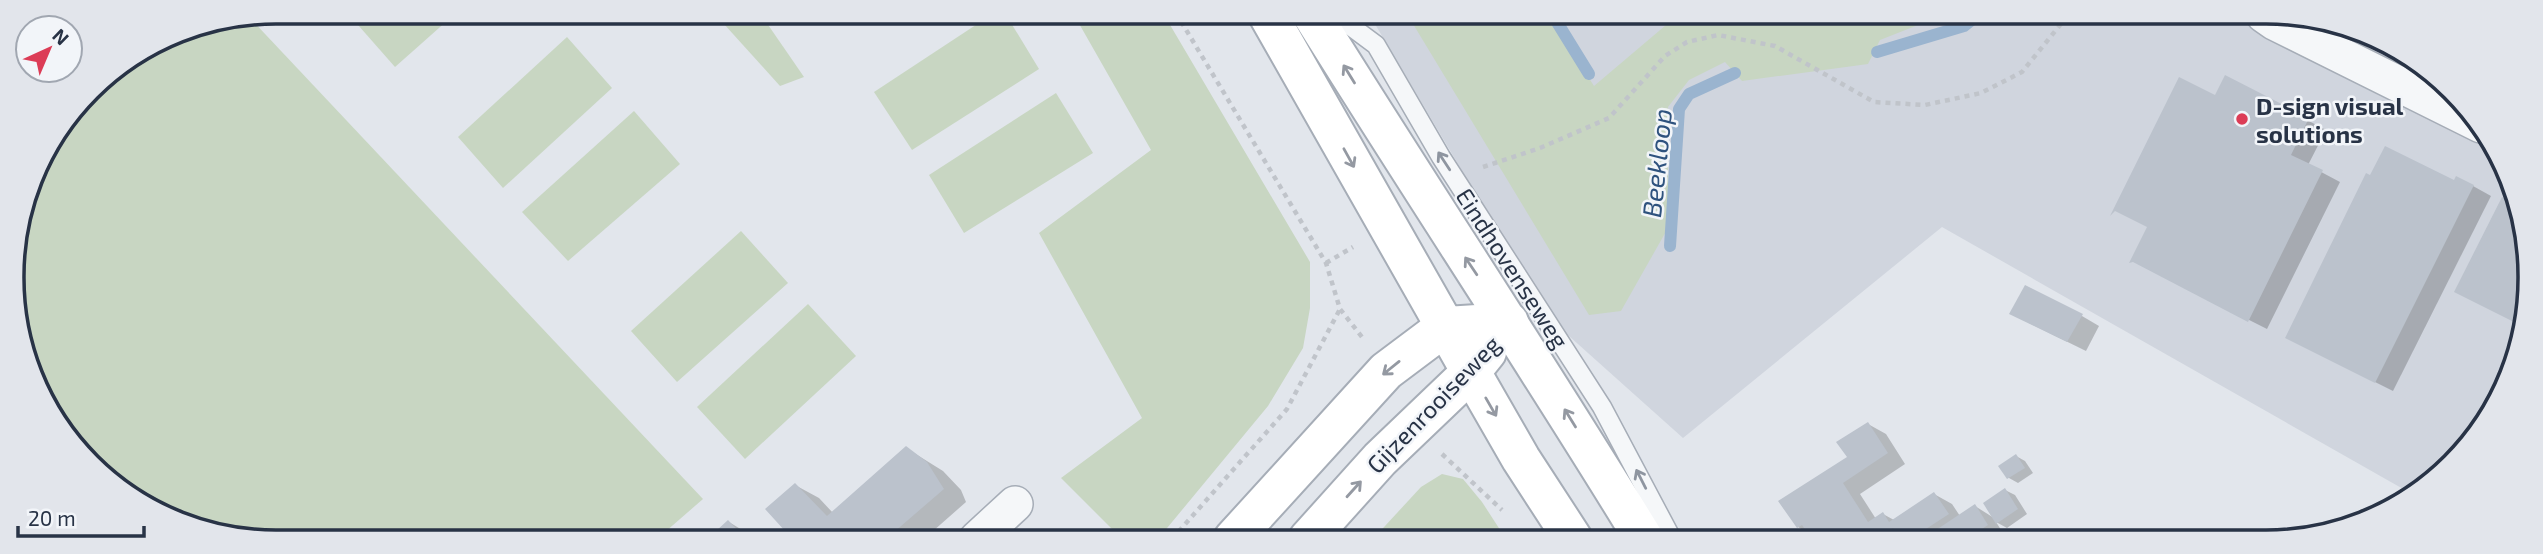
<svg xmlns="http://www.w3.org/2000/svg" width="2543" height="554" viewBox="0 0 2543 554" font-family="'Exo 2',sans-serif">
  <rect width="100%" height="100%" fill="#e2e6ec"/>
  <path fill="#d0d5de" d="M 1369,14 L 2301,15 L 2399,48 L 2476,116 L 2522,209 L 2528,312 L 2503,394 L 2453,464 L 2412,494 L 1942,227 L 1683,438 L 1550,319 Z"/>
  <g fill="#c8d6c2">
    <path d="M 356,12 L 457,12 L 395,67 L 351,17 Z"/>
    <path d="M 714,13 L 760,13 L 804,77 L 780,86 Z"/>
    <path d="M 994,13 L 1005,13 L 1039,69 L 912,150 L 874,92 Z"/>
    <path d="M 1073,13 L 1163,13 L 1310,262 L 1310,308 L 1303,348 L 1268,406 L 1158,539 L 1122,539 L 1061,478 L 1142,418 L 1039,233 L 1151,150 Z"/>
    <path d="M 1407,14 L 1548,14 L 1594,86 L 1679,14 L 1946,14 L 1880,40 L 1868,64 L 1742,81 L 1725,62 L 1689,80 L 1668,107 L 1668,228 L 1621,311 L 1589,315 Z"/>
    <path d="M 250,18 L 703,499 L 657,539 L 242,539 L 144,506 L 67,438 L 21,346 L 13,259 L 40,160 L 102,78 L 176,32 Z"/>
    <path d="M 567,37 L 612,88 L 503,188 L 458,137 Z"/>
    <path d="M 1056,93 L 1093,153 L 964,233 L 929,175 Z"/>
    <path d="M 634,111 L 680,164 L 568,261 L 522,212 Z"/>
    <path d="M 741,231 L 788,283 L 677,382 L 631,331 Z"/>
    <path d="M 808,304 L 856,356 L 745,459 L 697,407 Z"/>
    <path d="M 1442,474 L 1463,479 L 1482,502 L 1506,539 L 1373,539 L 1421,487 Z"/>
  </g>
  <g fill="#0003">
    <path d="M 2225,77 L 2326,130 L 2308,165 L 2340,182 L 2267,329 L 2150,270 L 2215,97 Z"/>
    <path d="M 2455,182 L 2473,186 L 2491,196 L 2393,391 L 2305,347 Z"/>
    <path d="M 2082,316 L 2099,326 L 2086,351 L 2029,323 Z"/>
    <path d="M 1868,424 L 1886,434 L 1905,464 L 1860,494 L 1876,519 L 1883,514 L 1894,520 L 1934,494 L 1952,504 L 1960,516 L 1975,506 L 1994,518 L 2005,490 L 2015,495 L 2027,514 L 2007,528 L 1996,522 L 2005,536 L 1998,540 L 1814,540 L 1810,534 L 1798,527 L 1849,458 Z"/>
    <path d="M 906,448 L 943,471 L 961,490 L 966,502 L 924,539 L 778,539 L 787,532 L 795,485 L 819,498 L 833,513 Z"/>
    <path d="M 2016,456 L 2025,461 L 2033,473 L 2018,483 L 2009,478 L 2001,466 Z"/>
    <path d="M 729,522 L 752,536 L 755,539 L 709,539 Z"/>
  </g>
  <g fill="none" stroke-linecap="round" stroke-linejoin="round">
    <g stroke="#9ab4cf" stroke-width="12">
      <path d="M 1552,14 L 1589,74"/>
      <path d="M 1877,52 L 1964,26 L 1979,14"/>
      <path d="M 1670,246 L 1679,109 L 1689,94 L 1735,73"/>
    </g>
  </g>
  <g fill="#bbc2cc">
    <path d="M 2225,75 L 2309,118 L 2291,155 L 2323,170 L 2248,322 L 2133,262 L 2129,263 L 2147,227 L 2115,211 L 2110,216 L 2179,77 L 2215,95 Z"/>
    <path d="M 2385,146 L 2454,180 L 2456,176 L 2474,185 L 2375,383 L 2285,338 L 2366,173 L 2370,175 Z"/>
    <path d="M 2502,197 L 2522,209 L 2528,312 L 2524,327 L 2454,292 Z"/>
    <path d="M 2025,285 L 2083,314 L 2067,342 L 2009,314 Z"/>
    <path d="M 1868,422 L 1888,453 L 1843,483 L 1868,522 L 1883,512 L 1889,522 L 1934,492 L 1949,514 L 1909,540 L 1901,540 L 1893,528 L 1875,540 L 1812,540 L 1802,525 L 1797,528 L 1778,501 L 1847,457 L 1836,442 Z"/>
    <path d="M 906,446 L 927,462 L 944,489 L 886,539 L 776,539 L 785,531 L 765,509 L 795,483 L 827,516 Z"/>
    <path d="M 2016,454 L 2025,468 L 2007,479 L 1998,466 Z"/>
    <path d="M 2005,488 L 2018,509 L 1996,524 L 1983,503 Z"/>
    <path d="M 1975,504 L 1988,525 L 1965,540 L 1921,540 Z"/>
    <path d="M 728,520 L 746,539 L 706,539 L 716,531 Z"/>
  </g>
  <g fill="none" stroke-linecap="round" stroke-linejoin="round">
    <defs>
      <path id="lane" d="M 1333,13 L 1376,45 L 1441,157 L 1602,407 L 1672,539"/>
      <g id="street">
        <path d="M 2264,15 L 2274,22 L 2481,125"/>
        <path d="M 977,539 L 1015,504"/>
      </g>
      <g id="secondary">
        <path d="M 1267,13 L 1471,372 L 1521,459 L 1573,539"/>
        <path d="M 1311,13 C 1421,190 1536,362 1644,539"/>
        <path d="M 1233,539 L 1386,371 L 1446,326 L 1509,322"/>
        <path d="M 1308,539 L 1380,459 L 1471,372 L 1487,352"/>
      </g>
    </defs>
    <use href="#lane" stroke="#a6adb7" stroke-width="21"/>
    <use href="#street" stroke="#a6adb7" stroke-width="38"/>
    <use href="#secondary" stroke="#a6adb7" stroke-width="42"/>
    <g stroke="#c0c4ca" stroke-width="4.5" stroke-dasharray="5 5" stroke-linecap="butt">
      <path d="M 1176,13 L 1326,263 L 1340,309 L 1362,337"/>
      <path d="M 1393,14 L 1399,22"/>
      <path d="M 1483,167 L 1540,148 L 1609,118 L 1665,56 L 1687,42 L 1718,35 L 1775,46 L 1874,102 L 1925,105 L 1981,93 L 2022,72 L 2069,14"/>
      <path d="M 1326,263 L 1353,247"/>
      <path d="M 1442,454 L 1502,510"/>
      <path d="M 1172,539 L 1287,409 L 1340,309"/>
    </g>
    <use href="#lane" stroke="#f5f7f9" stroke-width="18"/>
    <use href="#street" stroke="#f5f7f9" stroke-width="35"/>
    <use href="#secondary" stroke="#fff" stroke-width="38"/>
  </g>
  <defs><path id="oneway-shaft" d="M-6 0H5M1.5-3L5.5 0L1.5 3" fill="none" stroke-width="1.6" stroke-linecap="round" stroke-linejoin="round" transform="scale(1.75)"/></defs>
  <g stroke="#9499a2">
    <use href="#oneway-shaft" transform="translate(1349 74) rotate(-122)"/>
    <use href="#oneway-shaft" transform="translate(1349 158) rotate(61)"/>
    <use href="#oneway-shaft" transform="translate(1471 266) rotate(-124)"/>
    <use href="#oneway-shaft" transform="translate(1391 368) rotate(141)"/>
    <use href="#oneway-shaft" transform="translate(1491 407) rotate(60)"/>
    <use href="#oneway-shaft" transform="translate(1570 418) rotate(-122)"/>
    <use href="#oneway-shaft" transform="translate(1354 489) rotate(-48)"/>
  </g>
  <g stroke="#8e95a0">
    <use href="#oneway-shaft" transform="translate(1444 161) rotate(-123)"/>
    <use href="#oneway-shaft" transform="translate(1641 479) rotate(-117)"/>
  </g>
  <circle fill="#dc3c56" stroke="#f2f5f9" stroke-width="2.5" cx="2242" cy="119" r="7"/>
  <g text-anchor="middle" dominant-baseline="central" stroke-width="5" stroke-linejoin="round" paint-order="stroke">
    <g font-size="24" font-weight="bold" fill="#283346" stroke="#f2f5f9" text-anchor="start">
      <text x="2256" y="105">D-sign visual<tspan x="2256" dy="28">solutions</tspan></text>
    </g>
    <g font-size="24" fill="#283346" stroke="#f2f5f9">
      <text transform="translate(1513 268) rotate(57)">Eindhovenseweg</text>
      <text transform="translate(1433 404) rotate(-46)">Gijzenrooiseweg</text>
    </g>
    <g font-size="26" font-style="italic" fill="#2e527e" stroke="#f2f5f9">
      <text transform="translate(1656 163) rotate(-84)">Beekloop</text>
    </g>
  </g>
  <path d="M0 0H2543V554H0ZM276 24H2266A252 252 0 0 1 2518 276V278A252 252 0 0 1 2266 530H276A252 252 0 0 1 24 278V276A252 252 0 0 1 276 24Z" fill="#e2e5eb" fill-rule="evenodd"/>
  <path fill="none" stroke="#283346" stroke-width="3.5" d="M276 24H2266A252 252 0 0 1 2518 276V278A252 252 0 0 1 2266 530H276A252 252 0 0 1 24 278V276A252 252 0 0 1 276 24Z"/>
  <g transform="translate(49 49) rotate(44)"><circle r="33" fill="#f2f5f9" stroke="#a1a7b1" stroke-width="2"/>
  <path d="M0-5L12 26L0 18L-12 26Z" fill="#dc3c56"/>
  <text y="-10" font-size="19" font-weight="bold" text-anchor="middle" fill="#283346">N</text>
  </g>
  <path d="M18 526v10h126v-10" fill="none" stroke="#283346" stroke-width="3.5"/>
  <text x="28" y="526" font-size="21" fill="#283346" stroke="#f2f5f9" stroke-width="5" paint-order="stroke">20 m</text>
</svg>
